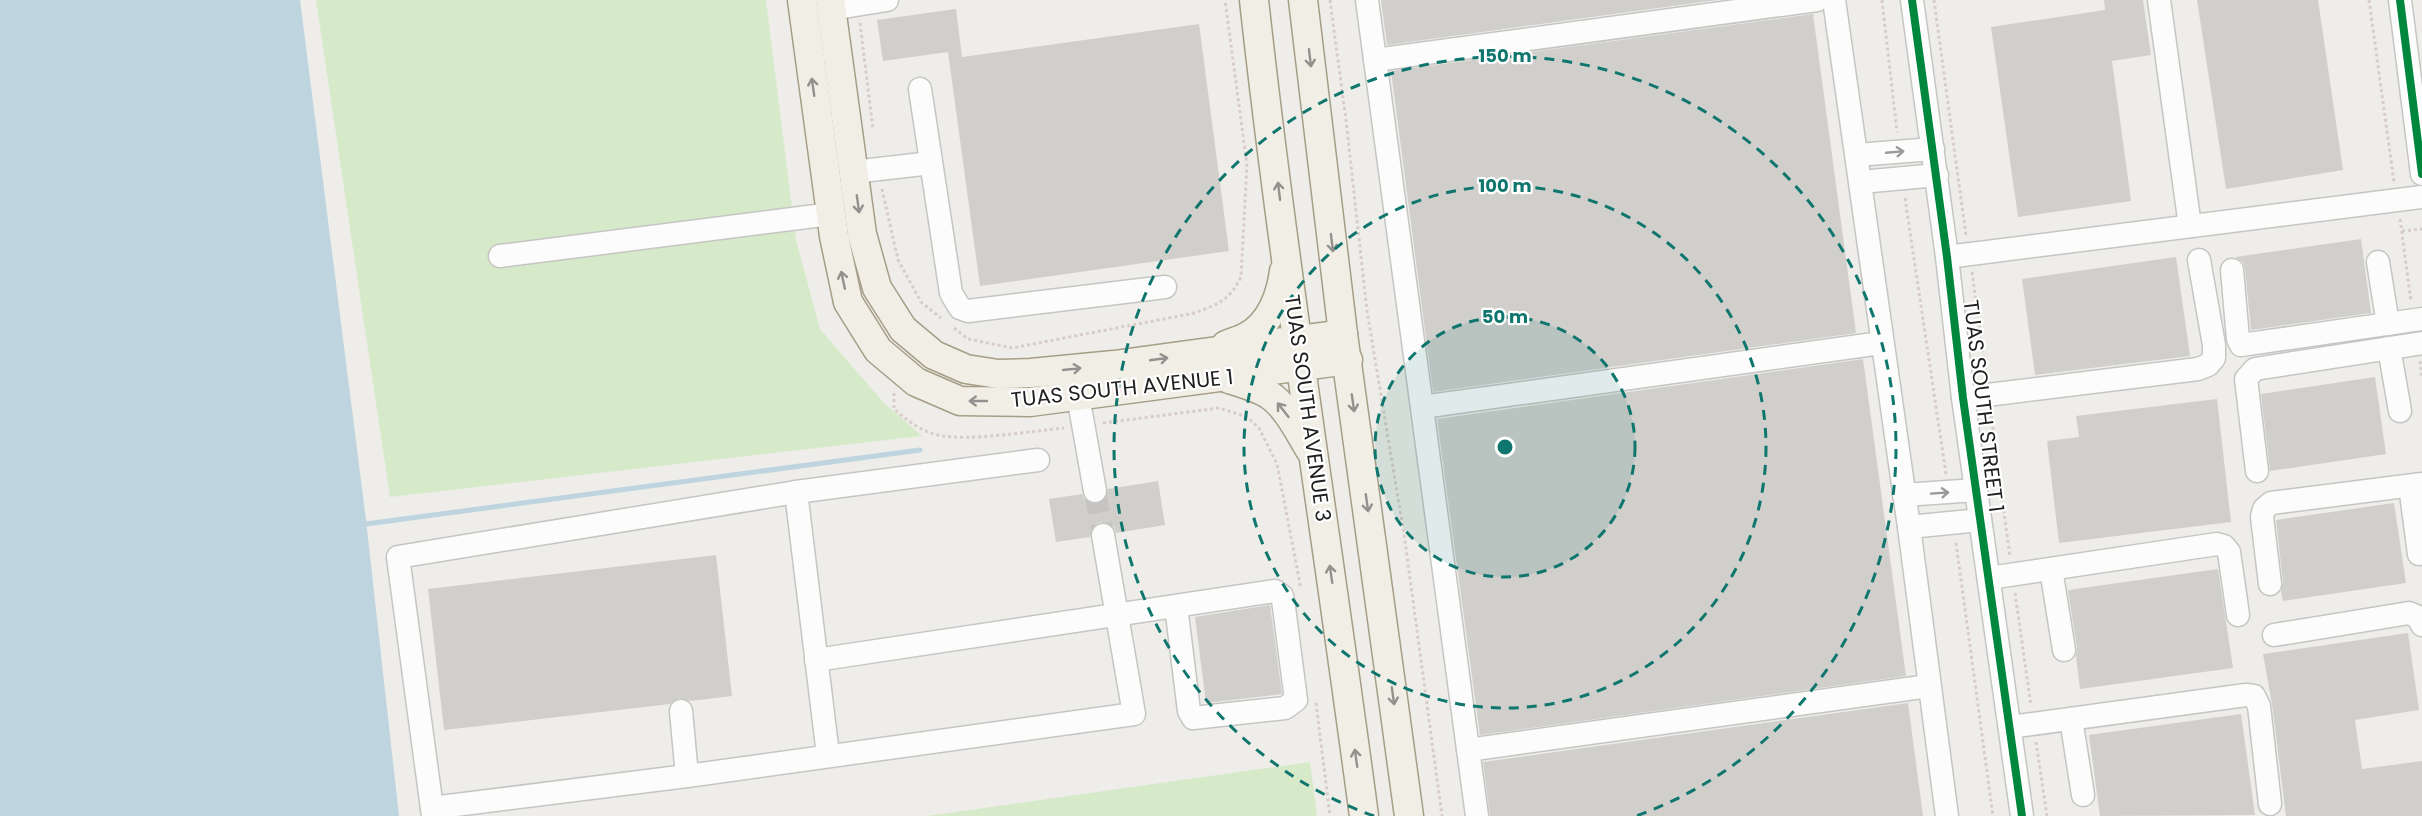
<svg xmlns="http://www.w3.org/2000/svg" width="2422" height="816" viewBox="0 0 2422 816" font-family="Poppins,sans-serif">
  <rect width="100%" height="100%" fill="#eeede9"/>
  <g fill="#d6eac9">
    <path d="M 316,0 L 766,0 L 796,240 L 820,329 L 883,402 L 922,436 L 390,497 Z"/>
    <path d="M 1310,762 L 1317,816 L 927,816 Z"/>
  </g>
  <path fill="#bed4df" d="M 0,0 L 300,0 L 366,520 L 399,816 L 0,816 Z"/>
  <g fill="none" stroke-linecap="round" stroke-linejoin="round">
    <path stroke="#bed4df" stroke-width="5" d="M 366,524 L 920,450"/>
  </g>
  <g fill="#d1cfcc">
    <path d="M 1381,0 L 1717,0 L 1387,45 Z"/>
    <path d="M 2104,0 L 2143,0 L 2151,55 L 2112,61 L 2131,201 L 2018,217 L 1991,27 L 2105,10 Z"/>
    <path d="M 2197,0 L 2318,0 L 2343,170 L 2226,189 Z"/>
    <path d="M 956,9 L 962,57 L 1199,24 L 1229,251 L 980,286 L 948,52 L 883,61 L 877,20 Z"/>
    <path d="M 1813,14 L 1856,333 L 1433,392 L 1391,71 Z"/>
    <path d="M 2361,239 L 2371,313 L 2251,330 L 2245,269 L 2243,262 L 2235,257 Z"/>
    <path d="M 2176,257 L 2190,356 L 2035,375 L 2022,279 Z"/>
    <path d="M 1863,359 L 1906,676 L 1480,735 L 1437,419 Z"/>
    <path d="M 2375,377 L 2386,454 L 2270,471 L 2261,394 Z"/>
    <path d="M 2217,399 L 2231,522 L 2059,543 L 2047,441 L 2079,437 L 2076,416 Z"/>
    <path d="M 1158,481 L 1165,525 L 1116,533 L 1113,526 L 1101,522 L 1094,525 L 1090,537 L 1056,542 L 1049,499 L 1082,494 L 1085,500 L 1097,504 L 1104,501 L 1108,489 Z"/>
    <path d="M 2394,503 L 2406,583 L 2283,601 L 2281,591 L 2283,582 L 2276,520 Z"/>
    <path d="M 716,555 L 732,696 L 690,701 L 679,698 L 670,704 L 444,730 L 428,589 Z"/>
    <path d="M 2218,569 L 2233,668 L 2080,689 L 2076,656 L 2077,648 L 2068,590 Z"/>
    <path d="M 1270,605 L 1282,694 L 1206,703 L 1195,617 Z"/>
    <path d="M 2408,633 L 2419,710 L 2355,720 L 2362,769 L 2422,761 L 2422,816 L 2286,816 L 2272,704 L 2263,654 Z"/>
    <path d="M 1908,703 L 1923,816 L 1490,816 L 1483,762 Z"/>
    <path d="M 2241,714 L 2255,815 L 2100,816 L 2089,735 Z"/>
  </g>
  <g fill="none" stroke-linecap="round" stroke-linejoin="round">
    <path stroke="#c5c4c1" stroke-width="22" stroke-dasharray="22 11" stroke-linecap="butt" d="M 1095,491 L 1103,535"/>
    <defs>
      <g id="minor">
        <path d="M 1367,0 L 1477,816"/>
        <path d="M 1834,0 L 1909,527 L 1947,816"/>
        <path d="M 1912,0 L 1947,257 L 1963,398 L 2022,816"/>
        <path d="M 2159,0 L 2190,226"/>
        <path d="M 2400,0 L 2422,174"/>
        <path d="M 831,9 L 887,0"/>
        <path d="M 1375,60 L 1817,0"/>
        <path d="M 920,89 L 951,293 L 960,308 L 968,311 L 1165,287"/>
        <path d="M 1857,155 L 1933,149"/>
        <path d="M 853,172 L 931,163"/>
        <path d="M 1861,182 L 1937,175"/>
        <path d="M 500,256 L 831,214"/>
        <path d="M 1947,257 L 2422,197"/>
        <path d="M 2378,262 L 2388,324"/>
        <path d="M 2232,270 L 2238,339 L 2241,345 L 2422,319"/>
        <path d="M 2389,348 L 2400,411"/>
        <path d="M 1078,396 L 1095,491"/>
        <path d="M 1963,398 L 2198,369 L 2208,365 L 2214,358 L 2214,345 L 2199,260"/>
        <path d="M 1422,407 L 1881,343"/>
        <path d="M 2257,471 L 2246,379 L 2255,369 L 2422,343"/>
        <path d="M 2410,486 L 2419,554"/>
        <path d="M 796,492 L 828,755"/>
        <path d="M 1904,495 L 1976,490"/>
        <path d="M 1909,527 L 1980,520"/>
        <path d="M 2051,569 L 2064,650"/>
        <path d="M 1989,578 L 2217,544 L 2224,546 L 2229,552 L 2238,615"/>
        <path d="M 2270,584 L 2262,517 L 2264,509 L 2271,503 L 2422,484"/>
        <path d="M 2274,635 L 2409,613 L 2418,617 L 2422,625"/>
        <path d="M 816,660 C 969,638 1122,615 1275,591 L 1282,596 L 1283,600 L 1296,700 L 1285,708 L 1193,718 L 1189,711 L 1176,606"/>
        <path d="M 681,711 L 687,776"/>
        <path d="M 2071,719 L 2083,795"/>
        <path d="M 2010,727 L 2246,695 L 2254,696 L 2259,706 L 2270,804"/>
        <path d="M 1468,750 L 1929,686"/>
        <path d="M 432,808 L 687,776 L 1134,714 L 1103,535"/>
        <path d="M 433,816 L 398,557 L 796,492 L 1038,460"/>
      </g>
      <g id="major">
        <path d="M 802,0 L 834,236 L 848,302 L 878,350 L 916,382 L 960,401 L 1030,402 L 1348,360"/>
        <path d="M 830,0 L 862,234 L 877,288 L 903,329 L 934,355 L 966,369 L 998,374 L 1031,373 L 1114,365 L 1343,334"/>
        <path d="M 1254,0 C 1284,273 1328,544 1364,816"/>
        <path d="M 1303,0 L 1343,334 L 1409,816"/>
        <path d="M 1226,345 C 1233,342 1242,340 1248,336 C 1271,323 1281,295 1284,271"/>
        <path d="M 1229,379 C 1242,383 1256,387 1268,394 C 1287,406 1299,432 1310,450"/>
      </g>
    </defs>
    <use href="#minor" stroke="#c5c5c3" stroke-width="25"/>
    <use href="#major" stroke="#a49e86" stroke-width="31"/>
    <g stroke="#d7ccc9" stroke-width="3" stroke-dasharray="3 3" stroke-linecap="butt">
      <path d="M 1330,0 L 1346,120 L 1367,311 L 1404,534 L 1442,816"/>
      <path d="M 1882,0 L 1897,132"/>
      <path d="M 1934,0 L 1966,236"/>
      <path d="M 2369,0 L 2394,182"/>
      <path d="M 860,23 L 873,129"/>
      <path d="M 882,189 L 898,260 L 921,302 L 941,318"/>
      <path d="M 1905,198 L 1946,474"/>
      <path d="M 2400,219 L 2411,301"/>
      <path d="M 2402,231 L 2422,229"/>
      <path d="M 1972,272 L 1986,376"/>
      <path d="M 954,328 L 968,339 L 1012,348 L 1195,313 C 1218,304 1229,301 1241,277 L 1247,165 L 1225,0"/>
      <path d="M 2420,361 L 2422,378"/>
      <path d="M 894,393 L 894,409 C 907,420 920,431 938,435 C 968,442 1031,431 1064,428"/>
      <path d="M 1991,415 L 2010,557"/>
      <path d="M 1103,423 L 1219,408 L 1247,417 L 1259,428 L 1277,464 L 1301,589"/>
      <path d="M 1956,543 L 1993,816"/>
      <path d="M 2015,593 L 2031,706"/>
      <path d="M 1316,703 L 1330,816"/>
      <path d="M 2036,742 L 2047,816"/>
    </g>
    <use href="#minor" stroke="#fcfcfc" stroke-width="22"/>
    <use href="#major" stroke="#f1eee6" stroke-width="28"/>
    <defs>
      <g id="cycleway">
        <path d="M 1912,0 L 1947,257 L 1963,398 L 2022,816"/>
        <path d="M 2400,0 L 2422,174"/>
      </g>
    </defs>
    <use href="#cycleway" stroke="#fff" stroke-width="11"/>
    <use href="#cycleway" stroke="#00873e" stroke-width="8"/>
  </g>
  <defs><path id="oneway-shaft" d="M-6 0H5M1.5-3L5.5 0L1.5 3" fill="none" stroke-width="1.6" stroke-linecap="round" stroke-linejoin="round" transform="scale(1.5)"/></defs>
  <g stroke="#93918d">
    <use href="#oneway-shaft" transform="translate(1310 58) rotate(83)"/>
    <use href="#oneway-shaft" transform="translate(813 87) rotate(-98)"/>
    <use href="#oneway-shaft" transform="translate(1279 191) rotate(-97)"/>
    <use href="#oneway-shaft" transform="translate(858 204) rotate(82)"/>
    <use href="#oneway-shaft" transform="translate(1332 243) rotate(83)"/>
    <use href="#oneway-shaft" transform="translate(843 280) rotate(-102)"/>
    <use href="#oneway-shaft" transform="translate(1159 359) rotate(-8)"/>
    <use href="#oneway-shaft" transform="translate(1072 369) rotate(-6)"/>
    <use href="#oneway-shaft" transform="translate(978 401) rotate(-180)"/>
    <use href="#oneway-shaft" transform="translate(1353 403) rotate(82)"/>
    <use href="#oneway-shaft" transform="translate(1283 410) rotate(-128)"/>
    <use href="#oneway-shaft" transform="translate(1367 503) rotate(82)"/>
    <use href="#oneway-shaft" transform="translate(1331 574) rotate(-98)"/>
    <use href="#oneway-shaft" transform="translate(1393 696) rotate(82)"/>
    <use href="#oneway-shaft" transform="translate(1356 758) rotate(-98)"/>
  </g>
  <g stroke="#999">
    <use href="#oneway-shaft" transform="translate(1895 152) rotate(-5)"/>
    <use href="#oneway-shaft" transform="translate(1940 493) rotate(-4)"/>
  </g>
  <circle cx="1505" cy="447" r="130" fill="#0f766e" fill-opacity=".12"/>
  <g fill="none" stroke="#0f766e" stroke-width="3" stroke-dasharray="10 8">
    <circle cx="1505" cy="447" r="130"/>
    <circle cx="1505" cy="447" r="261"/>
    <path d="M1374 816A391 391 0 1 1 1636 816"/>
  </g>
  <g text-anchor="middle" dominant-baseline="central" stroke-width="4.5" stroke-linejoin="round" paint-order="stroke">
    <g font-size="21" fill="#202020" stroke="#fff">
      <text transform="translate(1122 388) rotate(-6)">TUAS SOUTH AVENUE 1</text>
      <text transform="translate(1984 406) rotate(83)">TUAS SOUTH STREET 1</text>
      <text transform="translate(1308 408) rotate(82)">TUAS SOUTH AVENUE 3</text>
    </g>
  </g>
  <circle cx="1505" cy="447" r="9" fill="#0f766e" stroke="#fff" stroke-width="3"/>
  <g font-size="18" text-anchor="middle" font-weight="bold" fill="#0f766e" stroke="#fff" stroke-width="4.5" stroke-linejoin="round" paint-order="stroke">
    <text x="1505" y="62">150 m</text>
    <text x="1505" y="192">100 m</text>
    <text x="1505" y="323">50 m</text>
  </g>
</svg>
